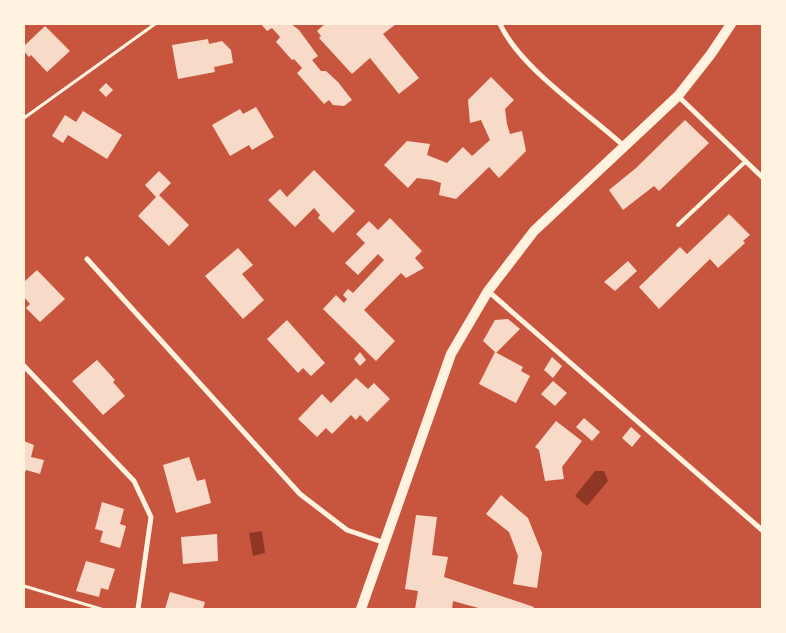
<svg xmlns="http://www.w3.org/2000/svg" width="786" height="633" viewBox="0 0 786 633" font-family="'Crimson Pro',serif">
  <rect width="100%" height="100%" fill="#c8553d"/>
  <g fill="#8f3625">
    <path d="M 595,471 L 604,471 L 608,481 L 587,506 L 575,496 Z"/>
    <path d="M 262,531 L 265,553 L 253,556 L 249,533 Z"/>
  </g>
  <g fill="#f7dbc8">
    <path d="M 261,24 L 291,24 L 299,30 L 318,56 L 312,60 L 321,71 L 326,71 L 338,82 L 352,100 L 344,106 L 333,105 L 329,100 L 324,104 L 297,73 L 302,68 L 294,59 L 292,60 L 276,42 L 280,37 L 272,28 L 267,31 Z"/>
    <path d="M 325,24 L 396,24 L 383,34 L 419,78 L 399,94 L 370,58 L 352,74 L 319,38 L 321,36 L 317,31 Z"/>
    <path d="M 45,26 L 70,51 L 47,72 L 31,55 L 29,57 L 24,51 L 24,46 Z"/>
    <path d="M 208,39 L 209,44 L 222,41 L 231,50 L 233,63 L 214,67 L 215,72 L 178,79 L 172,45 Z"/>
    <path d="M 491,77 L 514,100 L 505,109 L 507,124 L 510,134 L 522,131 L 526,151 L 499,178 L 489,167 L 456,199 L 439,195 L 441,183 L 432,180 L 417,178 L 408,188 L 384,165 L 407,141 L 430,144 L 427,155 L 447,163 L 463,147 L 472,156 L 490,140 L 481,120 L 470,123 L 468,100 Z"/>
    <path d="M 106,83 L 113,90 L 106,97 L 99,90 Z"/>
    <path d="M 256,107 L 274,137 L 252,150 L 249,145 L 230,156 L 212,125 L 240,109 L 243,114 Z"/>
    <path d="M 83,111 L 122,135 L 107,159 L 68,135 L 63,143 L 52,136 L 65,115 L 76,122 Z"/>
    <path d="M 685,120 L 709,143 L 659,191 L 654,186 L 623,210 L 609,190 L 636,168 Z"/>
    <path d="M 314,170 L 355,211 L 333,233 L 318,218 L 320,215 L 314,208 L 295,227 L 268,200 L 280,189 L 287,197 Z"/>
    <path d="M 159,171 L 171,183 L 159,195 L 189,225 L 169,246 L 138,216 L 156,197 L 145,185 Z"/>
    <path d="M 729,214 L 750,235 L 743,241 L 745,243 L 718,268 L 710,259 L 659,309 L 639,287 L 680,247 L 687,254 Z"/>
    <path d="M 390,218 L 422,251 L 415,258 L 424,268 L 406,278 L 401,273 L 364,310 L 395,341 L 376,361 L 323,309 L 336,295 L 344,303 L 347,299 L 343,295 L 348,289 L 353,293 L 384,260 L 378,254 L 358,275 L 345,263 L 365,243 L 356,234 L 369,221 L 378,230 Z"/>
    <path d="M 238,248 L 253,265 L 242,274 L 264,300 L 243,319 L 205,276 Z"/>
    <path d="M 628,261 L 637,271 L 615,291 L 604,282 Z"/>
    <path d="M 37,270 L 65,299 L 40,322 L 26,308 L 30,304 L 24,297 L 24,282 Z"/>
    <path d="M 508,319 L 520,329 L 496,353 L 483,341 L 495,320 Z"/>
    <path d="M 287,320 L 325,363 L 311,376 L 303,368 L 298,373 L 267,339 Z"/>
    <path d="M 360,352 L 366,360 L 360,366 L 354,359 Z"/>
    <path d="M 495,352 L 523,367 L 521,371 L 530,376 L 516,403 L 479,384 Z"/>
    <path d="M 552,357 L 562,366 L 553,378 L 544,370 Z"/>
    <path d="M 97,360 L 115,380 L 113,382 L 125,396 L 103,415 L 72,381 Z"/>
    <path d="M 356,378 L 368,389 L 374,383 L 390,399 L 367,422 L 360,415 L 356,420 L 351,415 L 332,434 L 326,428 L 317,437 L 298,419 L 322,394 L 331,403 Z"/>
    <path d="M 553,381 L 567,393 L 555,406 L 541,394 Z"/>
    <path d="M 584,418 L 600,432 L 592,441 L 576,427 Z"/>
    <path d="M 556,421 L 582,441 L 562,467 L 564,479 L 545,481 L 539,450 L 535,447 Z"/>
    <path d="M 631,427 L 641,436 L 632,447 L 622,438 Z"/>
    <path d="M 24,441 L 34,445 L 31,457 L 44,460 L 40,474 L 26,470 L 24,475 Z"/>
    <path d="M 189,457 L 197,481 L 205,479 L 211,503 L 176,513 L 163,465 Z"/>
    <path d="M 501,495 L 528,518 L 542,553 L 537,588 L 513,584 L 518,556 L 509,532 L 486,514 Z"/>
    <path d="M 102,502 L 124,509 L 120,524 L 126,526 L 120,548 L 100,542 L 103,531 L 95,529 Z"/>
    <path d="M 416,515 L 437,517 L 432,555 L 448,557 L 444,577 L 534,607 L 533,609 L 482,609 L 453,601 L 452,609 L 415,609 L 418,591 L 405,589 Z"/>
    <path d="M 217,534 L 218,561 L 183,564 L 181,537 Z"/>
    <path d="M 86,561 L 115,569 L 108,590 L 101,588 L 99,597 L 76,591 Z"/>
    <path d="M 170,592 L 205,602 L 203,609 L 165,609 Z"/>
  </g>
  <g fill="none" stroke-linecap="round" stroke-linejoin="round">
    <g stroke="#fff3e0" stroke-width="3">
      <path d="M 24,118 L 155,24"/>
      <path d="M 24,586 L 101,609"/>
    </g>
    <path stroke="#fff3e0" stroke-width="4" d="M 678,225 L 746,161"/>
    <g stroke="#fff3e0" stroke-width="5">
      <path d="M 500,24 C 521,69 587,112 625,147"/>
      <path d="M 678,96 L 762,177"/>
      <path d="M 87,259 L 300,494 L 347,530 L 385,543"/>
      <path d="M 488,291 L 762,530"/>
      <path d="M 24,366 L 134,481 L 151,517 L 138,609"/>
    </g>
    <path stroke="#fff3e0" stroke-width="10" d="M 361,609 L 451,354 L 488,291 L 534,231 L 678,96 L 711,54 L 731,24"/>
  </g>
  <rect width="786" height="633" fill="none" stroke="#fff3e0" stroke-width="50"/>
</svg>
